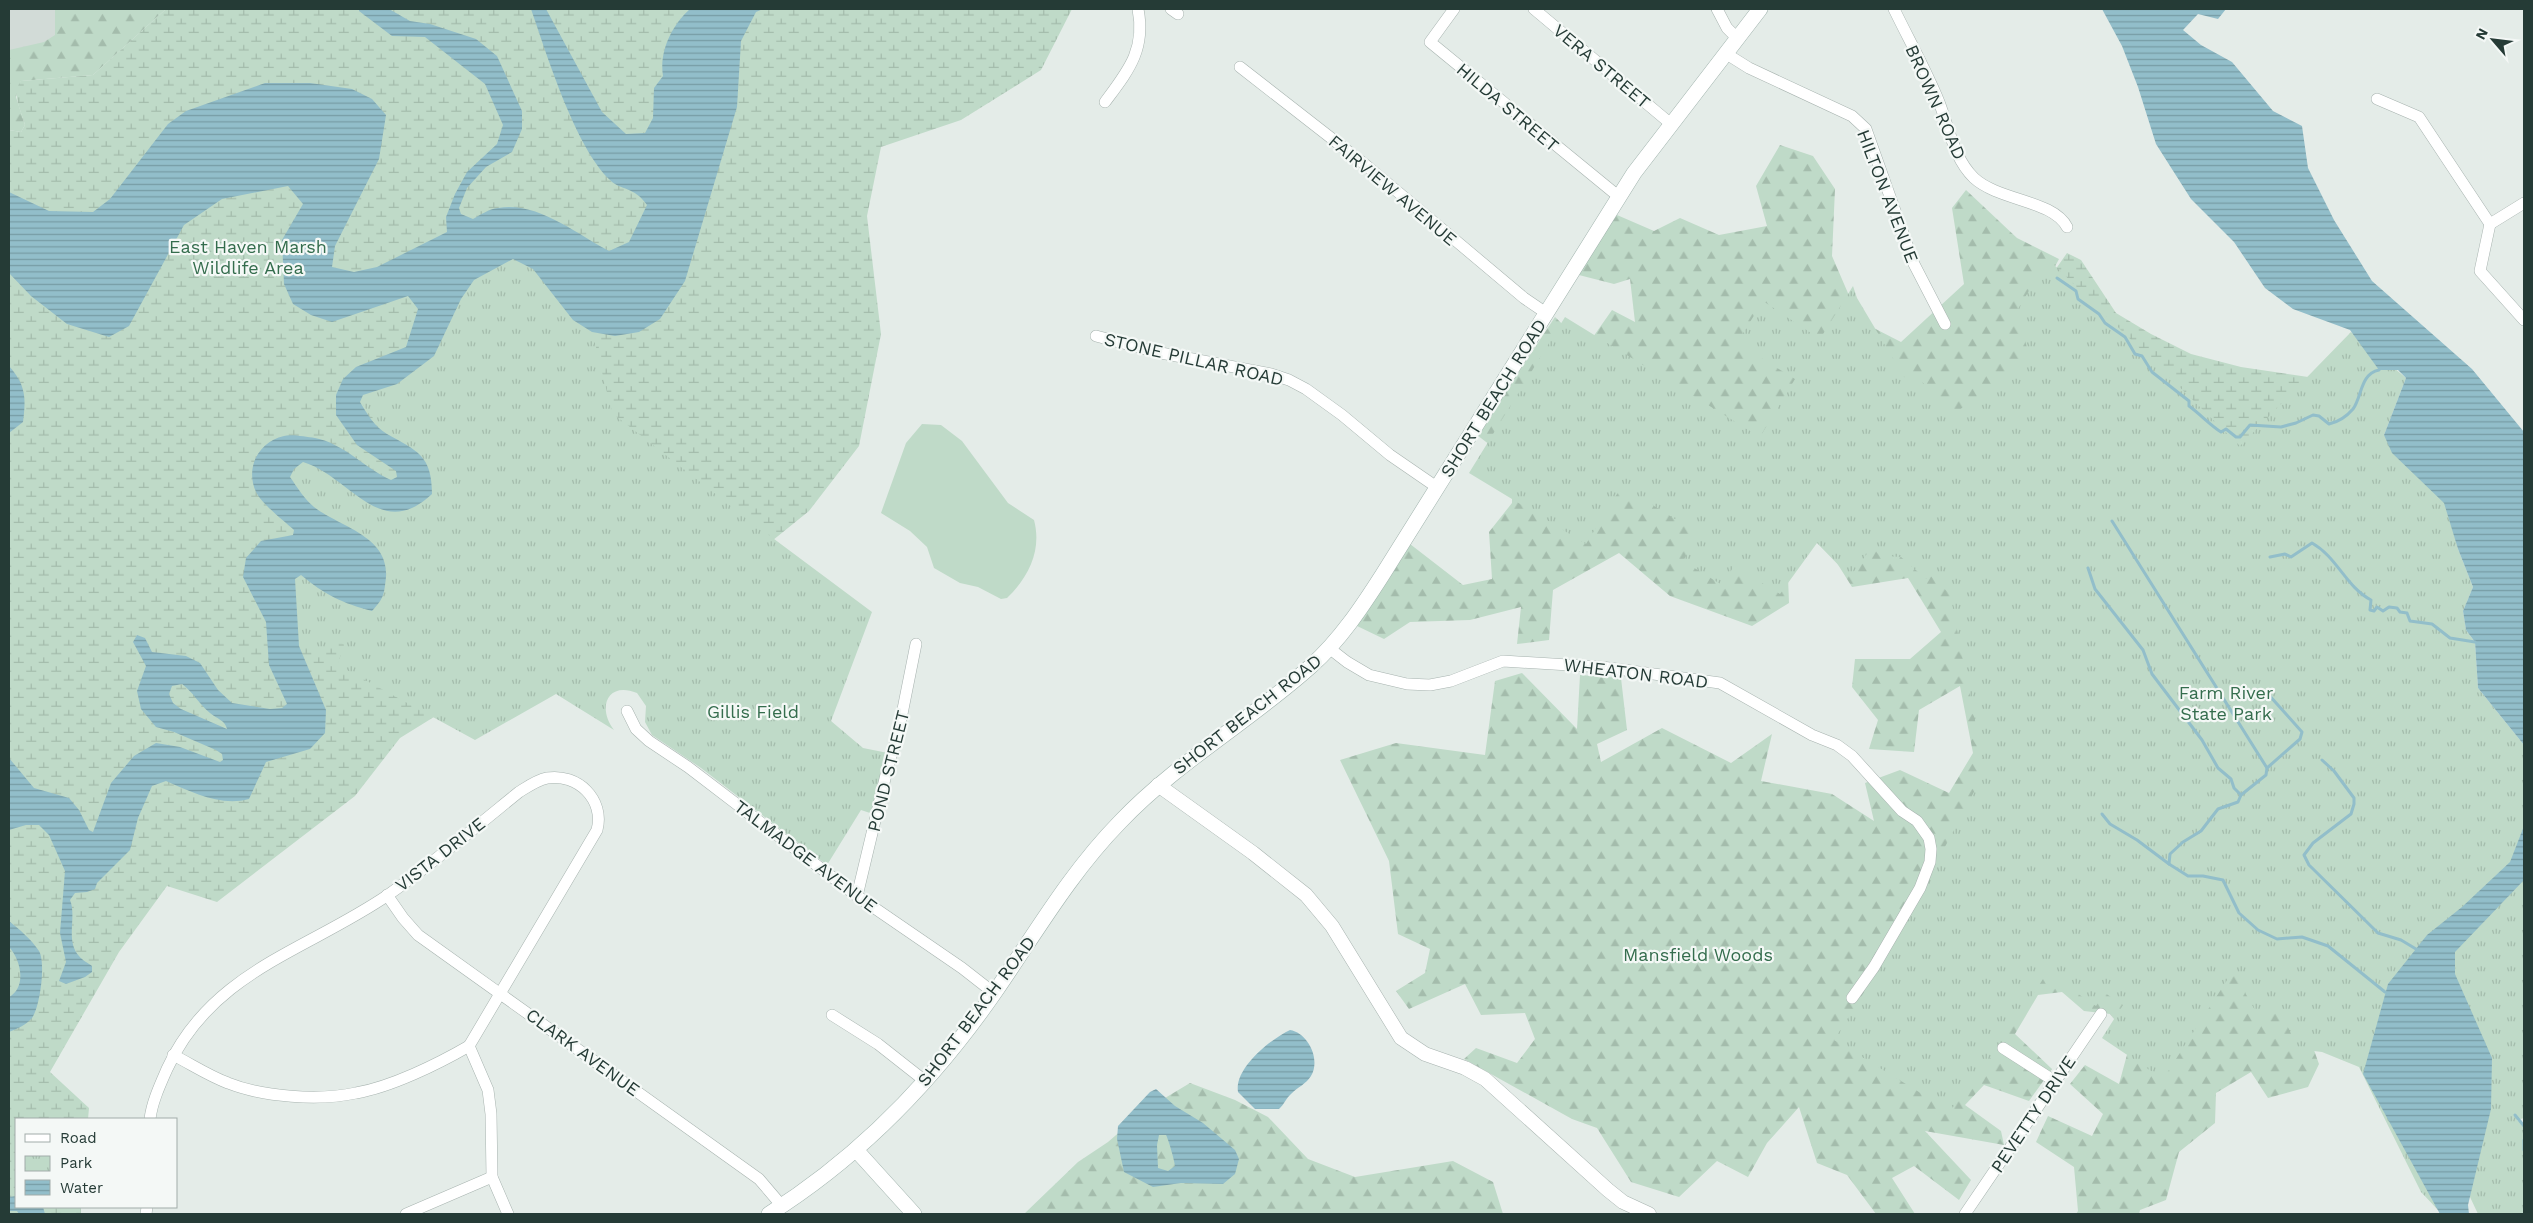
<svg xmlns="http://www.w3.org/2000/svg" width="2533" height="1223" viewBox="0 0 2533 1223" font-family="'Work Sans',sans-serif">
  <defs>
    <pattern id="forest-firs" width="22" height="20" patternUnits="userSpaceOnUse" patternTransform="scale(1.25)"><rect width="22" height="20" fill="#bfdac8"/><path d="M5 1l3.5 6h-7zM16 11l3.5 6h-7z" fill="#a4bcac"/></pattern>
    <pattern id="wetland-marsh" width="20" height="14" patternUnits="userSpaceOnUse" patternTransform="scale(1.25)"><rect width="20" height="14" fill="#bfdac8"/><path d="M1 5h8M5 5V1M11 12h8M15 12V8" fill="none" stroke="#a4bcac"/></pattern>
    <pattern id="park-tufts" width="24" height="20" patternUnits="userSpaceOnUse" patternTransform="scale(1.25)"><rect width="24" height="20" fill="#bfdac8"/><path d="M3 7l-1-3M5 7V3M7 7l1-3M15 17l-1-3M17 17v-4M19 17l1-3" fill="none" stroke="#a4bcac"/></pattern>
    <pattern id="water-rules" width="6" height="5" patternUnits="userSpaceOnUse" patternTransform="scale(1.25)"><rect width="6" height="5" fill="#92beca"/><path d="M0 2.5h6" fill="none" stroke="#779ca5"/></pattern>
  </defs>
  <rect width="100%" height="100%" fill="#e4ece8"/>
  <path fill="#d2dbd7" d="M 9,9 L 139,9 L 9,59 Z"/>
  <path fill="#bfdac8" d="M 922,424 L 941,425 L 962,441 L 1008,503 L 1034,520 C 1042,550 1029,577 1007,598 L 1001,599 L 978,587 L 960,583 L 934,568 L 927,547 L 910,531 L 881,513 L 906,443 Z"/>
  <g fill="url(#forest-firs)">
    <path d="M 55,9 L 166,9 L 93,75 L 21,81 L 16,97 L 25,125 L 21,132 L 9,130 L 9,50 L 44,42 L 55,35 Z"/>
    <path d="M 1780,145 L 1813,156 L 1835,189 L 1832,256 L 1860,321 L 1901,342 L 1964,284 L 1952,208 L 1966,190 L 2017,238 L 2059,259 L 2041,293 L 2319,1064 L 2308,1087 L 2268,1098 L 2251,1072 L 2216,1093 L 2215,1123 L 2179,1152 L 2166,1200 L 2140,1210 L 2139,1214 L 2076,1214 L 2078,1211 L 2074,1167 L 2036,1142 L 2048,1116 L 2092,1136 L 2103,1114 L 2070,1084 L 2085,1065 L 2119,1084 L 2131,1040 L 2110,1014 L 2084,1011 L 2062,992 L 2038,995 L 2015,1034 L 2052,1069 L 2029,1101 L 1984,1085 L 1965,1105 L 2001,1131 L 2004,1145 L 1925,1131 L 1971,1180 L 1959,1200 L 1914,1166 L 1892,1178 L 1915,1214 L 1876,1214 L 1847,1175 L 1817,1163 L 1799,1107 L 1767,1143 L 1748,1177 L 1717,1161 L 1679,1197 L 1631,1182 L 1597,1128 L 1572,1119 L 1464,1059 L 1476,1048 L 1517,1063 L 1535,1039 L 1525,1013 L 1481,1015 L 1465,984 L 1409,1009 L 1396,991 L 1425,973 L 1430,949 L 1398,934 L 1389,861 L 1340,760 L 1396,743 L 1485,755 L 1495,681 L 1522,673 L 1577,729 L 1580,675 L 1621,678 L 1627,730 L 1597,744 L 1601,762 L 1662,728 L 1731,763 L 1772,734 L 1761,781 L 1832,794 L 1874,821 L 1865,783 L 1900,770 L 1949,793 L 1973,753 L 1960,686 L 1919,710 L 1914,752 L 1869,749 L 1878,720 L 1852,687 L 1855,659 L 1910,659 L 1941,632 L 1908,578 L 1852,587 L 1810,520 L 1787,550 L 1789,603 L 1752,626 L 1670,596 L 1619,553 L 1553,590 L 1549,640 L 1517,644 L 1521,607 L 1470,620 L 1410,622 L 1384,639 L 1355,625 L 1410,544 L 1463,585 L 1492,579 L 1489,532 L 1512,503 L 1512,462 L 1477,435 L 1555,317 L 1586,347 L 1612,310 L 1635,322 L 1630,279 L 1614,284 L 1575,274 L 1617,215 L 1654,231 L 1680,218 L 1719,235 L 1767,226 L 1756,186 Z"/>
    <path d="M 1190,1083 L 1235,1100 L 1268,1117 L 1308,1159 L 1355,1177 L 1453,1161 L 1493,1182 L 1503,1214 L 1024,1214 L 1078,1162 L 1108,1142 L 1145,1110 Z"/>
  </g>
  <g fill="url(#wetland-marsh)">
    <path d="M 166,9 L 1072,9 L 1041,70 L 961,120 L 881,147 L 867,216 L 881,334 L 859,446 L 809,511 L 689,608 L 505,673 L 400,738 L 355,796 L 217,902 L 167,886 L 119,952 L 50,1072 L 89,1108 L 88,1119 L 16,1119 L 16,1207 L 81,1207 L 81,1214 L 9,1214 L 9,130 L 21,132 L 25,125 C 21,110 11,94 21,81 L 93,75 Z"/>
    <path d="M 2067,253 L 2081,260 L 2116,313 L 2151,334 L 2191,354 L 2241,367 L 2315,378 L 2357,346 L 2374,363 L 2271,482 L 2046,283 Z"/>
  </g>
  <g fill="url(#park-tufts)">
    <path d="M 2048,259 L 2240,446 L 2351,332 L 2406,378 L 2384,435 L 2446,503 L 2458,549 L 2473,587 L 2463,611 L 2466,630 L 2475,642 L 2478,688 L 2524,745 L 2524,1118 L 2517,1120 L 2524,1126 L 2524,1214 L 2478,1214 L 2470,1197 L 2439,1211 L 2421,1192 L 2359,1067 L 2322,1052 L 2298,1049 L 2281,1012 L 2257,1014 L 2233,971 L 2163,1079 L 2102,1038 L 2123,1005 L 2105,993 L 2096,1006 L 2047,973 L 1994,1053 L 1950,1111 L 1834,1040 L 1890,951 L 1985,771 L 1950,594 L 1931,576 L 1926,579 L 1901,557 L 1885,556 L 1877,553 L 1874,544 L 1850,577 L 1817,543 L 1780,594 L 1734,566 L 1722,585 L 1683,561 L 1699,534 L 1622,486 L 1586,544 L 1469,473 L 1565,317 L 1760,437 L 1795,379 L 1737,343 L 1763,301 L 1820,339 L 1853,286 L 1857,298 L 1904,377 L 1911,379 L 1914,374 L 1954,414 L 2029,357 L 2018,309 Z"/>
    <path d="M 520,261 L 547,275 L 587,310 L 612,413 L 750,521 L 872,612 L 831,721 L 863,748 L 888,753 L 873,814 L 861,810 L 827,865 L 701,768 L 652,735 L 645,722 L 646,706 L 637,693 C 607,681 597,708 614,730 L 556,694 L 475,740 L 343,668 L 338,663 L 344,645 L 337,639 L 322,654 L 302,644 L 297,647 L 284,585 L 305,504 L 286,476 L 297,461 L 311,463 L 341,478 L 418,499 L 373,418 C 366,411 361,404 362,394 L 380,382 L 452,294 L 501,262 L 510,262 L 516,265 Z"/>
  </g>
  <g fill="url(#water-rules)" fill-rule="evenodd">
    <path d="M 359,9 L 389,9 L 410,21 L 430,24 L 476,39 L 497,56 L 522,111 L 522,129 L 512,152 L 486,167 L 467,188 L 459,208 L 461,214 L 473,219 C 480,215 489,209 498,208 C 537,201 575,233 609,251 L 629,242 L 647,205 C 634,186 621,191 610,180 C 575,147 547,55 531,9 L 546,9 L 602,112 L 626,134 L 645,133 L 653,118 L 654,88 L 663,76 C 659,51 672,25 690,9 L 763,9 L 756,12 L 741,41 L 737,107 L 685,281 L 660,319 L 639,332 L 615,336 L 592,332 L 573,320 L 533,269 L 513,259 L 474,280 L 461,299 L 434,356 L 397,384 L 363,395 L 360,402 C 367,414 375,427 387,434 C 417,451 432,455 432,494 C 380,543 350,476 303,462 L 294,469 L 290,477 C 297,487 305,500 314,507 C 340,527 389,536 386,577 C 384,595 384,598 372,611 C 342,603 325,595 301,575 L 295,579 L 299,646 L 326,710 L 325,733 L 310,749 L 266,762 L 249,799 C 221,807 192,792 166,781 L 152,786 L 138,818 L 130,850 L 97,883 L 95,889 L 87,892 L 75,893 L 70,900 C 77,917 65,941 79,956 C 82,960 88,963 92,966 L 92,972 L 85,977 L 66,984 L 59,981 L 66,962 L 60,933 L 65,871 L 49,835 L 39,825 L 26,825 L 9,830 L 9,758 L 34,788 L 69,798 L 79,810 L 89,830 L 93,832 L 111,783 L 134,756 L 156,743 L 180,747 L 220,762 L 223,760 L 222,754 L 216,750 L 174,732 L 156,727 L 141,709 L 137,691 L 146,666 L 133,642 L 137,635 L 145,638 L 152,652 L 186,656 L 200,663 L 218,690 L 232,703 L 270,709 L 282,708 L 287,704 L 269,665 L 266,622 L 243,577 L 246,558 L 261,541 L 293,535 L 294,530 C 284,521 262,504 256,492 C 245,468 258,442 284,436 C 292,434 306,437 315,438 C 343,443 366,469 391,480 L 397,477 L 396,471 L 357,445 L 336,415 L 336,395 L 343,379 L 356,367 L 406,347 L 418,309 L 408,296 L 332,322 L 311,315 L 293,304 L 284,284 L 282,240 L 303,204 L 288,186 L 222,199 L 184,225 L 129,326 L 109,337 L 67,324 L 31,296 L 9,273 L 9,192 L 49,211 L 93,212 L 110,199 L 168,124 L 186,111 L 265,83 L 310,83 L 352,89 L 372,99 L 386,115 L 379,159 L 335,246 L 332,267 L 354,272 L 377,267 L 447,232 L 446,217 L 455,194 L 467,172 L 497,144 L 503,125 L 485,84 L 425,37 L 392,36 L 359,11 ZM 182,684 C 193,692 199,704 210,713 C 217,719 225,720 227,729 L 181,709 L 173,703 L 169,694 L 172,686 Z"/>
    <path d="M 2102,9 L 2226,9 L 2218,19 L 2198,14 L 2183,30 L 2201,45 L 2232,62 L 2273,111 L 2302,126 L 2308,168 L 2334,220 L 2372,281 L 2472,369 L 2524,432 L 2524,745 L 2478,688 L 2475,642 L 2466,630 L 2463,611 L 2473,587 L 2458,549 L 2444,503 L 2392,453 L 2384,435 L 2406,378 L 2398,370 L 2379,370 L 2350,330 L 2293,309 L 2265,288 L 2234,242 L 2191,199 L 2156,144 L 2138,87 L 2122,46 Z"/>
    <path d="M 9,366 C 26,385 26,398 23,422 L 9,433 Z"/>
    <path d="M 2524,826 L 2524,880 L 2455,952 L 2455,974 L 2492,1058 L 2491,1109 L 2468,1205 L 2469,1214 L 2440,1214 L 2363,1074 L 2388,984 L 2427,935 L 2462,907 L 2510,862 Z"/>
    <path d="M 9,921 C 19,929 32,940 39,951 C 46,963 40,1007 32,1018 C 26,1025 17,1029 9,1032 L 9,997 C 27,987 21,960 9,947 Z"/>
    <path d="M 1290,1030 C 1308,1033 1321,1059 1311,1076 C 1306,1084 1298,1087 1291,1094 C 1286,1098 1284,1105 1279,1109 L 1255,1109 L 1238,1092 C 1234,1068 1271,1039 1290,1030 Z"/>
    <path d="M 1156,1089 L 1175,1106 L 1203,1123 L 1235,1150 L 1239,1159 L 1235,1174 L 1223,1184 L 1181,1183 L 1153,1187 L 1124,1172 L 1117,1139 L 1118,1126 L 1150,1092 ZM 1159,1135 L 1166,1135 C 1168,1138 1175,1162 1175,1166 L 1168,1171 L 1158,1168 L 1157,1145 Z"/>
    <path d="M 16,1196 L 16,1207 L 43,1207 L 45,1214 L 19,1214 L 17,1211 L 9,1211 L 9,1197 Z"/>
  </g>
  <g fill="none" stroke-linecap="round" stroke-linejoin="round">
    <g stroke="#92beca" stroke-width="3">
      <path d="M 2057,278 L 2076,291 L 2078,299 L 2099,314 L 2105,323 L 2125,337 L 2135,354 L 2142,356 L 2152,372 L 2189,401 L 2189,406 C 2200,414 2210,425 2221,432 L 2226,429 L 2236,437 L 2240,437 L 2250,425 L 2281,427 L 2296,423 L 2313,415 L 2319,416 L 2329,424 C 2338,422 2347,416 2353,409 C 2362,397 2360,374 2379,370"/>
      <path d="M 2112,521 L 2267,768 L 2266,775 L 2241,795"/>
      <path d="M 2270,557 L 2285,554 L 2291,557 L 2312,543 C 2337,557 2346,587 2371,600 L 2370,610 L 2374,611 L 2377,607 L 2383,611 L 2389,607 L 2397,608 L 2400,612 L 2407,613 L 2410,621 L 2432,624 L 2450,638 L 2475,642"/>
      <path d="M 2088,568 L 2095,589 L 2143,650 L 2152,674 L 2202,740 L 2218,768 L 2231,779 L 2234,788 L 2241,795 L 2238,802 L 2218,809 L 2201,831 L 2183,842 L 2170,854 L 2169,864 L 2188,876 L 2203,876 L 2223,880 L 2239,913 L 2258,930 L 2277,939 L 2302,937 L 2328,946 L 2385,992"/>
      <path d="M 2322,760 L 2334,771 L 2354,798 L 2354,804 L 2351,814 L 2313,843 L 2304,855 L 2309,865 L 2378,933 L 2401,940 L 2416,949"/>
      <path d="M 2267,768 L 2300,739 L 2302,732 L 2268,694"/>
      <path d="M 2102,814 L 2110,824 L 2137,840 L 2169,864"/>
      <path d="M 2515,1115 L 2524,1126"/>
      <path d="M 2524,1140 L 2524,1150"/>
    </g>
    <defs>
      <g id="minor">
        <path d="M 1171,9 L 1178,14"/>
        <path d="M 1454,9 L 1430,42 L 1618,196"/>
        <path d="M 1534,9 L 1671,124"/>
        <path d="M 1717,9 L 1727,28 L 1737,38"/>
        <path d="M 1894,9 C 1909,40 1926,70 1939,102 C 1949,128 1954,159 1974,178 C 1999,201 2053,200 2067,227"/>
        <path d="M 1725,53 L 1749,68 L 1852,116 L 1866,129 L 1914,264 L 1945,324"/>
        <path d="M 1240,67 L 1367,166 L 1524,298 L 1546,313"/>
        <path d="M 2377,99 L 2419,117 L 2490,224"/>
        <path d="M 1105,102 C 1128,71 1146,50 1138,9"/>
        <path d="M 2490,224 L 2480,271 L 2524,320"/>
        <path d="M 2490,224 L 2524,203"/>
        <path d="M 1096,336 L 1161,353 L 1271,374 L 1289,380 L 1306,389 L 1342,415 L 1390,455 L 1438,488"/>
        <path d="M 1329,648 L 1347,662 L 1369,675 L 1407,684 L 1430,685 L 1451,681 L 1503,661 L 1602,667 L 1720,683 L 1812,735 L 1837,745 L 1852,756 L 1902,811 L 1917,821 L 1929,838 L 1931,849 L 1930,862 L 1920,888 L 1874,967 L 1852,998"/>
        <path d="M 627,711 L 636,729 L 649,741 L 688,767 L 857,896 L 962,968 L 994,993"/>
        <path d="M 387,895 L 403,918 L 418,935 L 759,1179 L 782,1206"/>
        <path d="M 857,896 L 889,762 L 897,739 L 916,644"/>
        <path d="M 832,1015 L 878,1044 L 925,1081"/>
        <path d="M 2003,1048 L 2056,1082"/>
        <path d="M 173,1055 C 191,1064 209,1076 228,1083 C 263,1097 319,1101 356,1093 C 391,1087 438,1064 469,1046"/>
        <path d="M 150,1119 C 152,1102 160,1085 167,1069 C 212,971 306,951 388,895 C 433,863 476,827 519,792 C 527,787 537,780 547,778 C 578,773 605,800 597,830 L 469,1046 L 488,1090 L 491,1114 L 492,1177 L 508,1214"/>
        <path d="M 146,1214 L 147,1207"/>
        <path d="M 406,1214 L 492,1177"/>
        <path d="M 1965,1214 L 2101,1014"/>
      </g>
      <path id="tertiary" d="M 1158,785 L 1253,853 L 1306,895 L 1332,926 L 1401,1038 L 1425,1054 L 1465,1068 L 1485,1079 L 1608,1190 L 1623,1202 L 1649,1214"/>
      <g id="secondary">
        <path d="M 857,1151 L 914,1214"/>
        <path d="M 769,1214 C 861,1156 934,1080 995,992 C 1035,934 1070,873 1120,822 C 1177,762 1250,721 1311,666 C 1340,640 1362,607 1383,574 L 1634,173 L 1760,9"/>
      </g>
    </defs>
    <use href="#minor" stroke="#a7b3af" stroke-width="12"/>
    <use href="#tertiary" stroke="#a7b3af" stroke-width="15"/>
    <use href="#secondary" stroke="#a0b3ad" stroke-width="16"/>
    <use href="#minor" stroke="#fff" stroke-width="11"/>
    <use href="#tertiary" stroke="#fff" stroke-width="14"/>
    <use href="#secondary" stroke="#fff" stroke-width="15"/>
  </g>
  <g text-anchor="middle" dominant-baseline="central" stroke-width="4.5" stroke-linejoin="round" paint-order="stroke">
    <g font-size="18" fill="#253b36" stroke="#f4f8f6">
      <text transform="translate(1602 66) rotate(40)">VERA STREET</text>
      <text transform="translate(1936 102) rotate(66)">BROWN ROAD</text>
      <text transform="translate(1508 107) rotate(40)">HILDA STREET</text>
      <text transform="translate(1393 190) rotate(40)">FAIRVIEW AVENUE</text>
      <text transform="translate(1888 196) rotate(69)">HILTON AVENUE</text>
      <text transform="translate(1194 359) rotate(13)">STONE PILLAR ROAD</text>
      <text transform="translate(1493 398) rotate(-58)">SHORT BEACH ROAD</text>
      <text transform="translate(1636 673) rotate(7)">WHEATON ROAD</text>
      <text transform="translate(1247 714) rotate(-38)">SHORT BEACH ROAD</text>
      <text transform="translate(888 771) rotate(-76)">POND STREET</text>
      <text transform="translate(440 854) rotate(-38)">VISTA DRIVE</text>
      <text transform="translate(806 856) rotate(37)">TALMADGE AVENUE</text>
      <text transform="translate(976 1011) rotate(-53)">SHORT BEACH ROAD</text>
      <text transform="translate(583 1052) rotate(36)">CLARK AVENUE</text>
      <text transform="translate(2033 1114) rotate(-56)">PEVETTY DRIVE</text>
    </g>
    <g font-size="18" fill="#346d4d" stroke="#f4f8f6">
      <text x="248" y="246">East Haven Marsh<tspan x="248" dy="21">Wildlife Area</tspan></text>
      <text x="2226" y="692">Farm River<tspan x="2226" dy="21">State Park</tspan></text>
      <text x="753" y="711">Gillis Field</text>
      <text x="1698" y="954">Mansfield Woods</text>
    </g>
  </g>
  <rect width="2533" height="1223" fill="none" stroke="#253b36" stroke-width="20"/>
  <rect x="15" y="1118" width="162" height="90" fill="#f4f8f6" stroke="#a1aca9"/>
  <rect x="25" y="1134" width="25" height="8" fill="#ffffff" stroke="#a1aca9"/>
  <text x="60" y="1143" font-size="15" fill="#253b36">Road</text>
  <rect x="25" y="1156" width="25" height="15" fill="url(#park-tufts)" stroke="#a1aca9"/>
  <text x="60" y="1168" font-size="15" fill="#253b36">Park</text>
  <rect x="25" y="1180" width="25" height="15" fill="url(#water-rules)" stroke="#a1aca9"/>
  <text x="60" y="1193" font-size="15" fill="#253b36">Water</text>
  <g transform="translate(2493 40) rotate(298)" stroke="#f4f8f6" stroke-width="4" paint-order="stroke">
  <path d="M0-4L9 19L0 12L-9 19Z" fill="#253b36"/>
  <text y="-8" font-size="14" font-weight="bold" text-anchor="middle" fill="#253b36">N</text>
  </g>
</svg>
